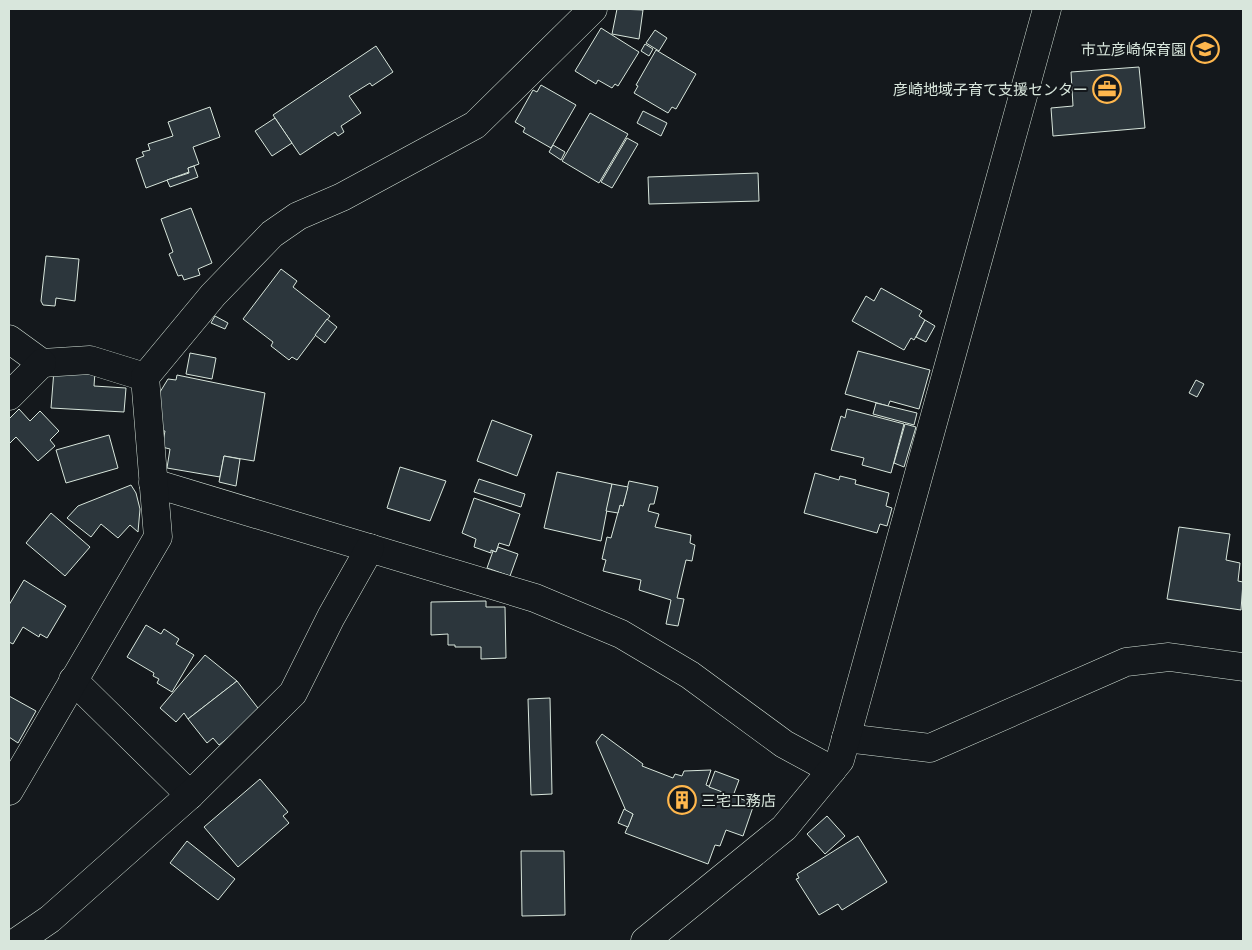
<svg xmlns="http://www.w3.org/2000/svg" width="1252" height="950" viewBox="0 0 1252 950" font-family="Lato,'Noto Sans JP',sans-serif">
  <rect width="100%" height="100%" fill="#14181c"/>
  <g fill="#2c363c" stroke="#d8e6dc">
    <path d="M 617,9 L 643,10 L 639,39 L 612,34 Z"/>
    <path d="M 601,28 L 639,52 L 618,86 L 615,84 L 612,88 L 598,80 L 596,84 L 575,71 Z"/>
    <path d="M 655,30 L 667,38 L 659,51 L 646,43 Z"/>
    <path d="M 645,44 L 653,49 L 649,56 L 641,51 Z"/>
    <path d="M 376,46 L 393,72 L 372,86 L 370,83 L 349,96 L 361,113 L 341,126 L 344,132 L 338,136 L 335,132 L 300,155 L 273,115 Z"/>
    <path d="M 656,50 L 696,74 L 676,109 L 672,107 L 668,113 L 634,93 L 638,86 L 636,85 Z"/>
    <path d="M 1139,67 L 1145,128 L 1053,136 L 1051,108 L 1073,106 L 1071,72 Z"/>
    <path d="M 541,85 L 576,105 L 551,148 L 523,132 L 525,128 L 515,122 L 533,90 L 537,92 Z"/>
    <path d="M 210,107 L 220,137 L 193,147 L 199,164 L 188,168 L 189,172 L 146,188 L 136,159 L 144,156 L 142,152 L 150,150 L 148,144 L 173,136 L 168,122 Z"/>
    <path d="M 643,111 L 667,123 L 661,136 L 637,123 Z"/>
    <path d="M 590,113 L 628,134 L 599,183 L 562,161 Z"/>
    <path d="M 275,118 L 292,143 L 272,156 L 255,131 Z"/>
    <path d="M 627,138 L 638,144 L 612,188 L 601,182 Z"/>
    <path d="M 553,145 L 565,152 L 561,160 L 549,152 Z"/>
    <path d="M 194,166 L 198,177 L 170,187 L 167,180 L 189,173 L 188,168 Z"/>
    <path d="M 758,173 L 759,201 L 649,204 L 648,177 Z"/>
    <path d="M 191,208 L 212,263 L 198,269 L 200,275 L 184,280 L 182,275 L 178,276 L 169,254 L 173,252 L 161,219 Z"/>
    <path d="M 46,256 L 79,259 L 75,301 L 56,298 L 55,306 L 43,305 L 41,301 Z"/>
    <path d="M 281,269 L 297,281 L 293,287 L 330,316 L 297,360 L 292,357 L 289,360 L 271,346 L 273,342 L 243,319 Z"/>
    <path d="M 881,288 L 922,311 L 919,316 L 925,320 L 914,340 L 911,338 L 904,350 L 852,321 L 866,296 L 874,301 Z"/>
    <path d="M 215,316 L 228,323 L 225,329 L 211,323 Z"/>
    <path d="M 327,319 L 337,327 L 325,343 L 315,335 Z"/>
    <path d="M 925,320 L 935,326 L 926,342 L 916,337 Z"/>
    <path d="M 858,351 L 930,370 L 919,409 L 890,401 L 888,406 L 845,394 Z"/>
    <path d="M 190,353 L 216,358 L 212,379 L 186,374 Z"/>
    <path d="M 54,370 L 95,372 L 94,386 L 126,388 L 124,412 L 51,408 Z"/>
    <path d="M 177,375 L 265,393 L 254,461 L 224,456 L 220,477 L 167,468 L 170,449 L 162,447 L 165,431 L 159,430 L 156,415 L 160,392 L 168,379 L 176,380 Z"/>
    <path d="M 1196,380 L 1204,384 L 1197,397 L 1189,393 Z"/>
    <path d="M 876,403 L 917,413 L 914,425 L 873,414 Z"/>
    <path d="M 19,409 L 30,421 L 40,411 L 59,431 L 50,440 L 55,446 L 38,461 L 16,437 L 9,444 L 9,419 Z"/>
    <path d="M 847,409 L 904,424 L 891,473 L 862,465 L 864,458 L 831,450 L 841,416 L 845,418 Z"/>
    <path d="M 492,420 L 532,435 L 517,476 L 477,461 Z"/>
    <path d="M 905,424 L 916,427 L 904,467 L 894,463 Z"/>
    <path d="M 109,435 L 118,468 L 66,483 L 56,450 Z"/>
    <path d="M 224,456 L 240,459 L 236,486 L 219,482 Z"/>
    <path d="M 400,467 L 446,481 L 430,521 L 387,508 Z"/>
    <path d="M 557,472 L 612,484 L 601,541 L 544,528 Z"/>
    <path d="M 815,473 L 839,480 L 840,476 L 856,480 L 855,484 L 889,493 L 886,506 L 892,508 L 887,526 L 880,524 L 877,533 L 804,513 Z"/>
    <path d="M 479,479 L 525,494 L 521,507 L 474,492 Z"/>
    <path d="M 629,481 L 658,487 L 654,504 L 650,504 L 648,511 L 659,514 L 655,527 L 691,535 L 690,543 L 695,545 L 692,561 L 686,560 L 677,598 L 684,599 L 678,626 L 666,624 L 671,600 L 639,590 L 641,580 L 603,571 L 606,560 L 602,559 L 607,537 L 611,538 L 620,505 L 623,506 Z"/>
    <path d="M 612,484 L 628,487 L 623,506 L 620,505 L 618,513 L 606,511 Z"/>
    <path d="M 131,485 L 136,493 L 140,509 L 138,532 L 130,525 L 118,538 L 101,524 L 91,537 L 67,518 L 78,506 Z"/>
    <path d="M 474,498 L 520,514 L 509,546 L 499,543 L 496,552 L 491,550 L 491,553 L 474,547 L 476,539 L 462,533 Z"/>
    <path d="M 51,513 L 90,547 L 65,576 L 26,543 Z"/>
    <path d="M 1179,527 L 1230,534 L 1226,560 L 1240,563 L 1238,581 L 1243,582 L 1241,610 L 1167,599 Z"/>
    <path d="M 498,547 L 518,554 L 510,576 L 487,568 L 493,551 L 496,552 Z"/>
    <path d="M 24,580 L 66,606 L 47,638 L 40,634 L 39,637 L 23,627 L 13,644 L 9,642 L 9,605 Z"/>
    <path d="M 486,601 L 486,607 L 505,607 L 506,658 L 481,659 L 481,647 L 455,647 L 455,645 L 448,645 L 448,634 L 431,635 L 431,602 Z"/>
    <path d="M 146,625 L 161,634 L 164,629 L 179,639 L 176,644 L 194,655 L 172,692 L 157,683 L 159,679 L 153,676 L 154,673 L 127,657 Z"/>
    <path d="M 205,655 L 237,681 L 188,719 L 184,713 L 176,722 L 160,708 Z"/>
    <path d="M 237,681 L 261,712 L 219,745 L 213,738 L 207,743 L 188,719 Z"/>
    <path d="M 9,696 L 36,711 L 18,743 L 9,737 Z"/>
    <path d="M 550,698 L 552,794 L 531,795 L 528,699 Z"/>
    <path d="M 602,734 L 643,764 L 642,766 L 673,778 L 675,774 L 682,776 L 684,771 L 711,770 L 706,785 L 754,804 L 743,836 L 726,830 L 720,846 L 715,845 L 708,864 L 625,833 L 633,814 L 626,811 L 596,742 Z"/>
    <path d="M 715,771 L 739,780 L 733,796 L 709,787 Z"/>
    <path d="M 260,779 L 288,812 L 283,816 L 289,823 L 238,867 L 204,827 Z"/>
    <path d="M 624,809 L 633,814 L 628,827 L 618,823 Z"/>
    <path d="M 827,816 L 845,836 L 825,854 L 807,834 Z"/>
    <path d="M 858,836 L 887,882 L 842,910 L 838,904 L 819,915 L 796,879 L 799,878 L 797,874 Z"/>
    <path d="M 187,841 L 235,879 L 218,900 L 170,863 Z"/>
    <path d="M 521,851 L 564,851 L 565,915 L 522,916 Z"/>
  </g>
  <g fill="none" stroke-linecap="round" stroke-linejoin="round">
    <defs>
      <g id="minor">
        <path d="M 9,339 L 42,363 L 90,360 L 145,377"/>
        <path d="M 9,396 L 42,363"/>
        <path d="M 153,483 L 535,598 L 621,634 L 690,675 L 784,744 L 832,770"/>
        <path d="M 73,680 L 190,795"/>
        <path d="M 846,738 L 930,748 L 1126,662 L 1169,657 L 1243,667"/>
        <path d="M 9,791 L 158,537 L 145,377 L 213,295 L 272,234 L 298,216 L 342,197 L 475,125 L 593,9"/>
        <path d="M 18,941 L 50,919 L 190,795 L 293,693 L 331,617 L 370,548"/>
        <path d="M 645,941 L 784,828 L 840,760 L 1047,9"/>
      </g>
    </defs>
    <use href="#minor" stroke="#d8e6dc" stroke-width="29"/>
    <use href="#minor" stroke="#14181c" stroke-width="28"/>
  </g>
  <defs>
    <symbol id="school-ring" viewBox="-11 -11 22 22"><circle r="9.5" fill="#14181c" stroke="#ffb74d" stroke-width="1.5"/><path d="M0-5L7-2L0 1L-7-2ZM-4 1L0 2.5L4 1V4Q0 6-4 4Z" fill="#ffb74d"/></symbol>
    <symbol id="office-ring" viewBox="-11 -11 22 22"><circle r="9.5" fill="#14181c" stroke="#ffb74d" stroke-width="1.5"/><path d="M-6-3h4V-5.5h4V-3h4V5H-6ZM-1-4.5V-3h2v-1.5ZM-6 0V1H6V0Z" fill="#ffb74d"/></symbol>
    <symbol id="building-ring" viewBox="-11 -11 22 22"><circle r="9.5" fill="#14181c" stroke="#ffb74d" stroke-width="1.5"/><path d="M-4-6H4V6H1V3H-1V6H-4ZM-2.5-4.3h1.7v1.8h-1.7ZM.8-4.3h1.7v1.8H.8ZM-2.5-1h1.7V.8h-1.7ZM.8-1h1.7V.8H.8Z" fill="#ffb74d"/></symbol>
  </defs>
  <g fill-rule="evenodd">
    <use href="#school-ring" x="1189" y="33" width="32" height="32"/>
    <use href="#office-ring" x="1091" y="73" width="32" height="32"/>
    <use href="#building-ring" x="666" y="784" width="32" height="32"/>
  </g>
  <g text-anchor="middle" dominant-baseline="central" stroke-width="4" stroke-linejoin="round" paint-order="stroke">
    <g font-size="15" fill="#d8e6dc" stroke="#14181c" text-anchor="end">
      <text x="1186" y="49">市立彦崎保育園</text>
      <text x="1088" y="89">彦崎地域子育て支援センター</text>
      <text x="701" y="800" text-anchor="start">三宅工務店</text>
    </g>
  </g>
  <rect width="1252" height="950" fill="none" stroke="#d8e6dc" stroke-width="20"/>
</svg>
